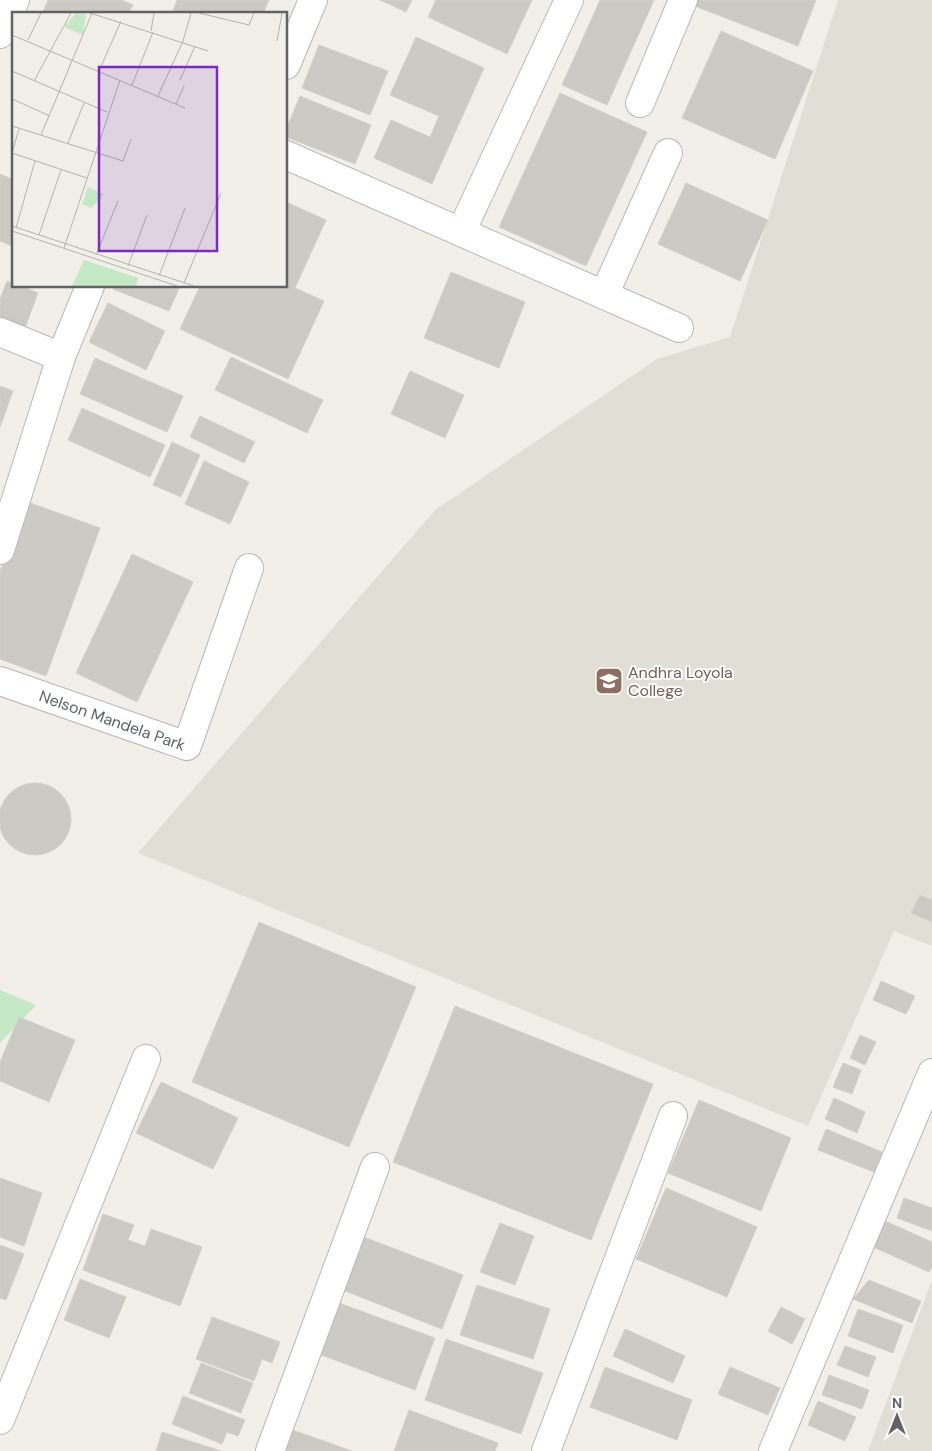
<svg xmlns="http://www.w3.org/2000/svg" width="932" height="1451" viewBox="0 0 932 1451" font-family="'DM Sans',sans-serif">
  <rect width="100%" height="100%" fill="#f1efe8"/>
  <g fill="#e1ded6">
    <path d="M 838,0 L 932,0 L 932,946 L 894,931 L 808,1126 L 138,853 L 435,510 L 657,359 L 730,337 Z"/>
    <path d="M 932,1280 L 932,1451 L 868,1451 Z"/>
  </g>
  <path fill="#c5e8c5" d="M 0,990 L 36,1005 L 0,1043 Z"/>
  <g fill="#cccac5" stroke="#d6d1c6">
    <path d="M 48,0 L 122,0 L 133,5 L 128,14 L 42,14 Z"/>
    <path d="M 177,0 L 269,0 L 263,14 L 172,14 Z"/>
    <path d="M 380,0 L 412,0 L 406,12 Z"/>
    <path d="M 436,0 L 532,0 L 507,54 L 428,17 Z"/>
    <path d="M 600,0 L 654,0 L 607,105 L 562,85 Z"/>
    <path d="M 694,0 L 816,0 L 798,46 L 692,5 Z"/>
    <path d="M 721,31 L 813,71 L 775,159 L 682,118 Z"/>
    <path d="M 416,37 L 484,68 L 432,184 L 374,158 L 391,120 L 430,137 L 439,116 L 390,95 Z"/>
    <path d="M 319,45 L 388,71 L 370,115 L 302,88 Z"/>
    <path d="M 560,93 L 647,132 L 586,266 L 499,227 Z"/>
    <path d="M 300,96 L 371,125 L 355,164 L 286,137 L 286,130 Z"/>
    <path d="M 0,174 L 14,180 L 14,247 L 0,241 Z"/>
    <path d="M 686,183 L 768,220 L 740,281 L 658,244 Z"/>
    <path d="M 286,202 L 326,220 L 295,288 L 324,301 L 288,379 L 180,329 L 200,286 L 286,286 Z"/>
    <path d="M 451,272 L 525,302 L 499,368 L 424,338 Z"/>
    <path d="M 7,281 L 14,284 L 14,286 L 21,286 L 38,293 L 25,328 L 0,319 L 0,299 Z"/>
    <path d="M 114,286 L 180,286 L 169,311 L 113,289 Z"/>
    <path d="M 108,303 L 165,331 L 146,370 L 89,342 Z"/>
    <path d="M 231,357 L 323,400 L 307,433 L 215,390 Z"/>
    <path d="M 95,358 L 183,396 L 167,432 L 80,394 Z"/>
    <path d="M 410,371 L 464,395 L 445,438 L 391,414 Z"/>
    <path d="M 0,386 L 13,391 L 0,427 Z"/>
    <path d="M 82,408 L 165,445 L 150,477 L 68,440 Z"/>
    <path d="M 200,416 L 255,442 L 244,463 L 190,437 Z"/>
    <path d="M 172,442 L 200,455 L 181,497 L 153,485 Z"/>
    <path d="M 204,461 L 249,482 L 230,524 L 185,504 Z"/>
    <path d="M 25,501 L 100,528 L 46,676 L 0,659 L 0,571 Z"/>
    <path d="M 132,554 L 193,582 L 137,702 L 76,673 Z"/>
    <circle cx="35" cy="819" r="36"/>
    <path d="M 920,895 L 932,900 L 932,922 L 911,913 Z"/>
    <path d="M 259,922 L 416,987 L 349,1147 L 192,1082 Z"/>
    <path d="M 881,981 L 915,996 L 906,1014 L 873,1000 Z"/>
    <path d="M 455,1006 L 653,1084 L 591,1240 L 393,1162 Z"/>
    <path d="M 19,1017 L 75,1040 L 49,1102 L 0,1081 L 0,1062 Z"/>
    <path d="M 860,1035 L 876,1042 L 865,1065 L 850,1058 Z"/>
    <path d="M 843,1063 L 861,1070 L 852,1094 L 833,1087 Z"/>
    <path d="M 161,1082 L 238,1118 L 213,1169 L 136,1133 Z"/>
    <path d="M 834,1098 L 865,1112 L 857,1133 L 825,1119 Z"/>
    <path d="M 699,1100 L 791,1138 L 761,1211 L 668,1173 Z"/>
    <path d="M 826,1129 L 882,1152 L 874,1172 L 818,1150 Z"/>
    <path d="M 0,1178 L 42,1193 L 24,1246 L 0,1237 Z"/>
    <path d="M 666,1188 L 757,1227 L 727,1297 L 636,1259 Z"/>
    <path d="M 904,1198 L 932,1208 L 932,1231 L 897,1218 Z"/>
    <path d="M 103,1214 L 134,1225 L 128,1240 L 145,1246 L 151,1229 L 202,1247 L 180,1306 L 83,1270 Z"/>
    <path d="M 885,1221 L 932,1242 L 932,1267 L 929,1272 L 873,1247 Z"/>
    <path d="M 500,1223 L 534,1236 L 515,1285 L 480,1272 Z"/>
    <path d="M 356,1234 L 463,1275 L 442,1329 L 335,1287 Z"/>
    <path d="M 0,1245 L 24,1254 L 6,1300 L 0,1298 Z"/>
    <path d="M 80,1279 L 126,1297 L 109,1338 L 64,1320 Z"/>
    <path d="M 869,1280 L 921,1301 L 912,1323 L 853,1299 Z"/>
    <path d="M 477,1285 L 550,1309 L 533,1359 L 460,1335 Z"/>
    <path d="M 336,1302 L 435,1338 L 415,1390 L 316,1353 Z"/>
    <path d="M 781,1307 L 805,1319 L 792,1344 L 768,1331 Z"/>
    <path d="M 858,1309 L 903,1325 L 893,1353 L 848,1336 Z"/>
    <path d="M 212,1317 L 280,1342 L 272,1363 L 262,1359 L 254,1381 L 196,1359 Z"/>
    <path d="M 625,1329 L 685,1356 L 673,1383 L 613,1356 Z"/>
    <path d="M 446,1339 L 543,1373 L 521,1434 L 425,1400 Z"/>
    <path d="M 845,1346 L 876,1357 L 868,1377 L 837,1365 Z"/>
    <path d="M 201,1363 L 253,1383 L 241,1413 L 189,1393 Z"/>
    <path d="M 605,1367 L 692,1400 L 677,1440 L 590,1407 Z"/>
    <path d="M 730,1367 L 780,1388 L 768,1415 L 718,1394 Z"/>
    <path d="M 829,1375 L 869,1390 L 862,1409 L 822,1395 Z"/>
    <path d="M 183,1396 L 245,1420 L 238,1436 L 227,1432 L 222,1444 L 172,1424 Z"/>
    <path d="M 818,1401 L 856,1417 L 845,1441 L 808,1425 Z"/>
    <path d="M 409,1410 L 498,1443 L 495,1451 L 394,1451 Z"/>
    <path d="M 290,1429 L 352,1451 L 282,1451 Z"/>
    <path d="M 162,1432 L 221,1451 L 156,1451 Z"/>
  </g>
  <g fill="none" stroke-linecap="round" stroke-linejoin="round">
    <defs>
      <g id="minor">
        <path d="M 0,34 L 15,0"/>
        <path d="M 286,65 L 313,0"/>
        <path d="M 640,103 L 683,0"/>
        <path d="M 286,155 L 679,328"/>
        <path d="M 461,232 L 569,0"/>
        <path d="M 604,295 L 668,153"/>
        <path d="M 0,332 L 61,357"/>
        <path d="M 0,550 L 61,357 L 90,286"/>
        <path id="s1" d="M 0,681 L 187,746 L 249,568"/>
        <path d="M 0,1420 L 146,1059"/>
        <path d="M 270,1451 L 375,1167"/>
        <path d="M 546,1451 L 673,1116"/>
        <path d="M 773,1451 L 932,1073"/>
      </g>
    </defs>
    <use href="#minor" stroke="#b5b8bc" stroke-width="30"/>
    <use href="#minor" stroke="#fff" stroke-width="28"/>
  </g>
  <defs>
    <symbol id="university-square" viewBox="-11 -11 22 22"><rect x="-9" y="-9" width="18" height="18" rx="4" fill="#8d6e63" stroke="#fff"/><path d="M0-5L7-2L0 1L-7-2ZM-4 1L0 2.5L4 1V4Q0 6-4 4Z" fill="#fff"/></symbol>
  </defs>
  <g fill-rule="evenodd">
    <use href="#university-square" x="593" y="665" width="32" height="32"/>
  </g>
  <g text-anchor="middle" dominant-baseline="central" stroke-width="4" stroke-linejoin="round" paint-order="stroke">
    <g font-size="16" fill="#785e54" stroke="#fff" text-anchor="start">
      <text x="628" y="672">Andhra Loyola<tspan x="628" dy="18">College</tspan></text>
    </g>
    <g font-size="16" fill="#5f6368" stroke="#fff">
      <text stroke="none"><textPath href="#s1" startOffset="119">Nelson Mandela Park</textPath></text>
    </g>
  </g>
  <g transform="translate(12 12)">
    <rect width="275" height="275" fill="#f1efe8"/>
    <path d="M 64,1 L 74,2 L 71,23 L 52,15 ZM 76,175 L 92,182 L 79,196 L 70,192 ZM 72,248 L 126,266 L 124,274 L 60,274 Z" fill="#c5e8c5"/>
    <path fill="none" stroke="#b3b3b1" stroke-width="1" d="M 78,1 L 196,39M 187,1 L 237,13 L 242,1M 139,19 L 142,1M 0,23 L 173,96M 16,28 L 29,1M 265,29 L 270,1M 0,59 L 95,100M 87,59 L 109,9M 168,68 L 183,34M 22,69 L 59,1M 120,73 L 141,20M 146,84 L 171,29 L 179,1M 0,87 L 38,104M 164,92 L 172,74M 0,114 L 111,149 L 119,127M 7,117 L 0,141 L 75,166M 29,123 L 80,1M 56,131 L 72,91M 0,214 L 182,274M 4,216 L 23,149M 0,219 L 165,274M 27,223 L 49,158M 52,236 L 108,68M 84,243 L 106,189M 116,254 L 135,203M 147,264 L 173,196M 172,271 L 209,181"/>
    <path fill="#7b2cbf" fill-opacity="0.15" stroke="#7b2cbf" stroke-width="2.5" d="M 87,55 L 205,55 L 205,239 L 87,239 Z"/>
    <rect width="275" height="275" fill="none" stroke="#5f6368" stroke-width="2.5"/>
  </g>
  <g transform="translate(897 1416)" stroke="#ffffff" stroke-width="4" paint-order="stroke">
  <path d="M0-4L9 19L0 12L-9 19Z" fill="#5f6368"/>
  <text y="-8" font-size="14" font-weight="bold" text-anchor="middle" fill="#5f6368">N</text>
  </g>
</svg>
